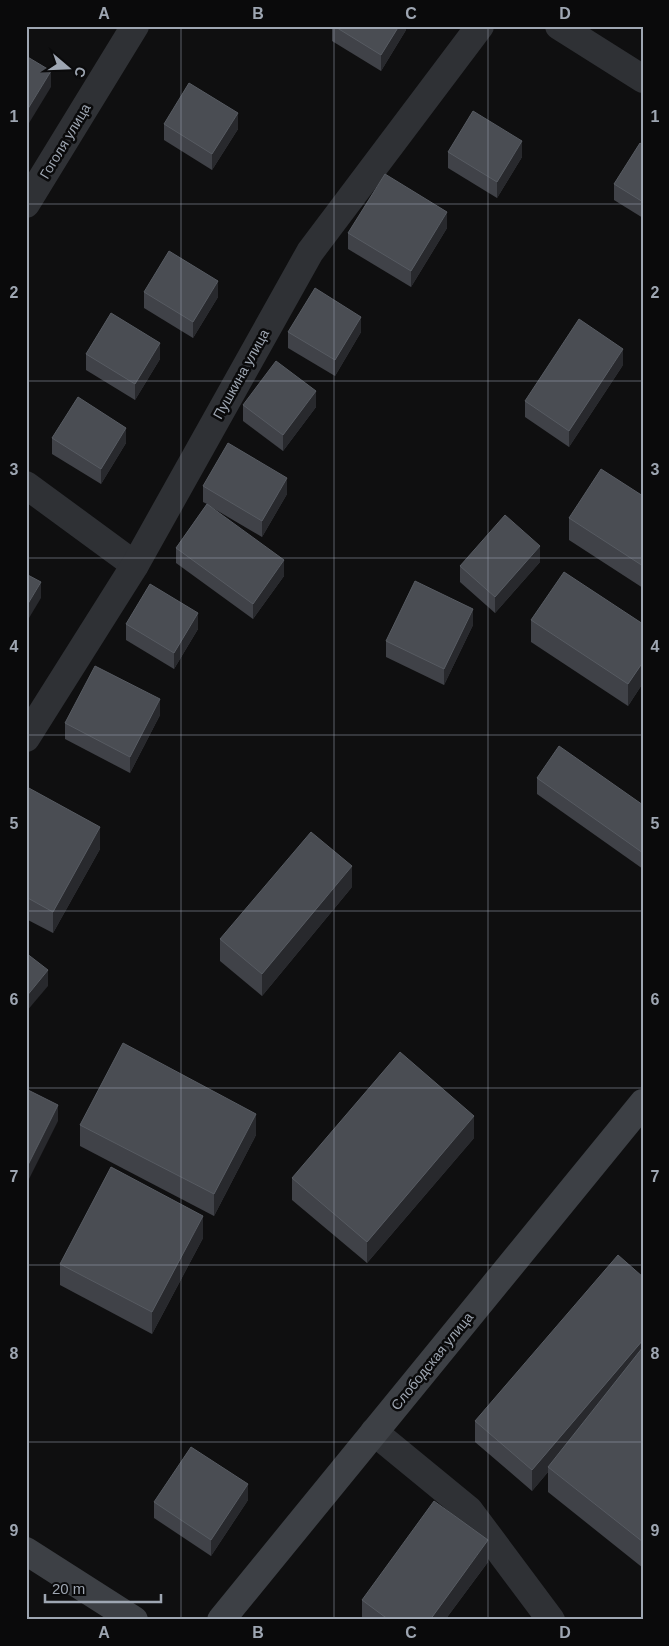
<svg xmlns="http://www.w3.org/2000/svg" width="669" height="1646" viewBox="0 0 669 1646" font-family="Helvetica,sans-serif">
  <rect width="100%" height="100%" fill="#0f0f10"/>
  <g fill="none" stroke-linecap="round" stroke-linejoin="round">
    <g stroke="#2f3135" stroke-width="28">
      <path d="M 559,26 L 643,79"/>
      <path d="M 26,204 L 135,26"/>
      <path d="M 26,485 L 135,565"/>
      <path d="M 26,738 L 135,565 L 310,252 L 480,26"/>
      <path d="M 374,1432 L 469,1510 L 551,1620"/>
    </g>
    <g stroke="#3d4045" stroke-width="28">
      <path d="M 26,1551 L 134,1620"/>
      <path d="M 221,1620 L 643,1103"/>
    </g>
  </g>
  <g fill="#404248">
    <path d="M 332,26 L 406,26 L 406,30 L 381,71 L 332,41 Z"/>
    <path d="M 164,124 L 238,129 L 212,170 L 164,140 Z"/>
    <path d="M 643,145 L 643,218 L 614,200 L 614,184 Z"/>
    <path d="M 448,152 L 522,157 L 497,198 L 448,168 Z"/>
    <path d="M 447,228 L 411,287 L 348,249 L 348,233 Z"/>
    <path d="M 144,292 L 218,297 L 193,338 L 144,308 Z"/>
    <path d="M 288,332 L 361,332 L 335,376 L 288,348 Z"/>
    <path d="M 86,354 L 160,359 L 135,400 L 86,370 Z"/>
    <path d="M 623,365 L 569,447 L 525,417 L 525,401 Z"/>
    <path d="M 243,405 L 316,407 L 283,451 L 243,421 Z"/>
    <path d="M 52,438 L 126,443 L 101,484 L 52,454 Z"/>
    <path d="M 203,486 L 287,494 L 262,537 L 211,507 L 284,576 L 253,619 L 176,563 L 176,548 L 207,504 L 203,502 Z"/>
    <path d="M 643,496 L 643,588 L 569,540 L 569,518 Z"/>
    <path d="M 540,562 L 495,613 L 460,582 L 460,566 Z"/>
    <path d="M 531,620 L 643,624 L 643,683 L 628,706 L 531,642 Z"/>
    <path d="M 126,624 L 198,629 L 174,669 L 126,640 Z"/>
    <path d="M 473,625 L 444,685 L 386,657 L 386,641 Z"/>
    <path d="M 160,715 L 130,773 L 65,739 L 65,723 Z"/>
    <path d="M 537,778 L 643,805 L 643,869 L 537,794 Z"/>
    <path d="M 26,789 L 100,849 L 53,933 L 26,919 Z"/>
    <path d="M 352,887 L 262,996 L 220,961 L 220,939 Z"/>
    <path d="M 80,1125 L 256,1135 L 214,1216 L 80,1146 Z"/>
    <path d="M 474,1138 L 367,1263 L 292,1200 L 292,1178 Z"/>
    <path d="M 203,1238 L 152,1334 L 60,1285 L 60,1264 Z"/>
    <path d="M 643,1277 L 643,1568 L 548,1492 L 548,1472 L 532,1491 L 475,1442 L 475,1421 Z"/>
    <path d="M 248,1500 L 211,1556 L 154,1518 L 154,1502 Z"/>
    <path d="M 488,1562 L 445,1620 L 362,1620 L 362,1600 Z"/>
  </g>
  <g fill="#28292d">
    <path d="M 399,26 L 406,26 L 406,30 L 381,71 L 381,55 Z"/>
    <path d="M 51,71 L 51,87 L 26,128 L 26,112 Z"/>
    <path d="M 238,113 L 238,129 L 212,170 L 212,154 Z"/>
    <path d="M 522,141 L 522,157 L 497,198 L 497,182 Z"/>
    <path d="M 447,212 L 447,228 L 411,287 L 411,271 Z"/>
    <path d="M 218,281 L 218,297 L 193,338 L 193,322 Z"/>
    <path d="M 361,317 L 361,332 L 335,376 L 335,360 Z"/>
    <path d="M 160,343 L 160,359 L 135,400 L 135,384 Z"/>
    <path d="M 623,349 L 623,365 L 569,447 L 569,431 Z"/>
    <path d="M 316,391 L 316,407 L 283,451 L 283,435 Z"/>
    <path d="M 126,428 L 126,443 L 101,484 L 101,469 Z"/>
    <path d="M 287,478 L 287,494 L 262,537 L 262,521 Z"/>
    <path d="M 540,546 L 540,562 L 495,613 L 495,597 Z"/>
    <path d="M 284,560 L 284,576 L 253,619 L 253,604 Z"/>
    <path d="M 41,582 L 41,598 L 26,623 L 26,607 Z"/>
    <path d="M 473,609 L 473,625 L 444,685 L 444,669 Z"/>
    <path d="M 198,613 L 198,629 L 174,669 L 174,653 Z"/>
    <path d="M 643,662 L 643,683 L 628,706 L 628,684 Z"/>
    <path d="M 160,699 L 160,715 L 130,773 L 130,757 Z"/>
    <path d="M 100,827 L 100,849 L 53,933 L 53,912 Z"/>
    <path d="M 352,866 L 352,887 L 262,996 L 262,974 Z"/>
    <path d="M 48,970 L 48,986 L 26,1012 L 26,997 Z"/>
    <path d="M 58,1105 L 58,1121 L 26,1185 L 26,1169 Z"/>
    <path d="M 256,1114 L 256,1135 L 214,1216 L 214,1194 Z"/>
    <path d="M 474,1116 L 474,1138 L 367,1263 L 367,1242 Z"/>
    <path d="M 203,1216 L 203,1238 L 152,1334 L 152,1312 Z"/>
    <path d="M 643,1340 L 643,1362 L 548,1467 L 548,1472 L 532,1491 L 532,1470 Z"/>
    <path d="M 248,1484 L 248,1500 L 211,1556 L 211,1540 Z"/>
    <path d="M 488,1540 L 488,1562 L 445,1620 L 430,1620 Z"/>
  </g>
  <g fill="#4a4d53" stroke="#575b62">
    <path d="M 334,26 L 399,26 L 381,55 Z"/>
    <path d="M 26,56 L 51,71 L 26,112 Z"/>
    <path d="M 189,83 L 238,113 L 212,154 L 164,124 Z"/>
    <path d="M 473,111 L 522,141 L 497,182 L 448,152 Z"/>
    <path d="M 640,143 L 643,145 L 643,202 L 614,184 Z"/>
    <path d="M 385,174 L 447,212 L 411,271 L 348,233 Z"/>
    <path d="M 169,251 L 218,281 L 193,322 L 144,292 Z"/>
    <path d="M 315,288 L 361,317 L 335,360 L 288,332 Z"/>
    <path d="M 111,313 L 160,343 L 135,384 L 86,354 Z"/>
    <path d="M 579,319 L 623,349 L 569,431 L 525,401 Z"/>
    <path d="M 276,361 L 316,391 L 283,435 L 243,405 Z"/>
    <path d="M 78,397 L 126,428 L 101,469 L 52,438 Z"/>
    <path d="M 228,443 L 287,478 L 262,521 L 203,486 Z"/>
    <path d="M 601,469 L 643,496 L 643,566 L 569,518 Z"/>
    <path d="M 207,504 L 284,560 L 253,604 L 176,548 Z"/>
    <path d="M 505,515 L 540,546 L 495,597 L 460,566 Z"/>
    <path d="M 564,572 L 643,624 L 643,662 L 628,684 L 531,620 Z"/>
    <path d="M 26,574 L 41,582 L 26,607 Z"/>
    <path d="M 415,581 L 473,609 L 444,669 L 386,641 Z"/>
    <path d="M 150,584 L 198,613 L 174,653 L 126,624 Z"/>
    <path d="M 95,666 L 160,699 L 130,757 L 65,723 Z"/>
    <path d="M 559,746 L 643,805 L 643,853 L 537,778 Z"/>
    <path d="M 27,787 L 100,827 L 53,912 L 26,897 L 26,789 Z"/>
    <path d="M 311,832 L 352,866 L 262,974 L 220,939 Z"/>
    <path d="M 26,953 L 48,970 L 26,997 Z"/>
    <path d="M 123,1043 L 256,1114 L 214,1194 L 80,1125 Z"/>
    <path d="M 400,1052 L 474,1116 L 367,1242 L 292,1178 Z"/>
    <path d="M 26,1089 L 58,1105 L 26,1169 Z"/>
    <path d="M 111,1167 L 203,1216 L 152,1312 L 60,1264 Z"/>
    <path d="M 618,1255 L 643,1277 L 643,1340 L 532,1470 L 475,1421 Z"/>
    <path d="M 643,1347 L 643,1542 L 548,1467 Z"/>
    <path d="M 191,1447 L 248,1484 L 211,1540 L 154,1502 Z"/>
    <path d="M 434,1501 L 488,1540 L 430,1620 L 389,1620 L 362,1600 Z"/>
  </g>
  <path fill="none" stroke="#9ea6b2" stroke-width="1" stroke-opacity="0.55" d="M 181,26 L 181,1620M 334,26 L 334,1620M 488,26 L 488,1620M 26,204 L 643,204M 26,381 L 643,381M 26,558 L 643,558M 26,735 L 643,735M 26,911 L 643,911M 26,1088 L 643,1088M 26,1265 L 643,1265M 26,1442 L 643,1442"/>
  <g text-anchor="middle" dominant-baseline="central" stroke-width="5" stroke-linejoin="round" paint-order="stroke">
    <g font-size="14" fill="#9ea6b2" stroke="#0a0a0b">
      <text transform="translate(65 141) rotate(-59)">Гоголя улица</text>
      <text transform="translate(241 374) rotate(-61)">Пушкина улица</text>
      <text transform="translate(432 1361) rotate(-51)">Слободская улица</text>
    </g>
  </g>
  <rect width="669" height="1646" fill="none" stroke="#0a0a0b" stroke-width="55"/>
  <g transform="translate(68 68) rotate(109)" stroke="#0a0a0b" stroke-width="4" paint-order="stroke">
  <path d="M0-4L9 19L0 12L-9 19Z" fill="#9ea6b2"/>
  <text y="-8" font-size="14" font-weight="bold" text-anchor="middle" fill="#9ea6b2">С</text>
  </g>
  <path d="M45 1594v8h116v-8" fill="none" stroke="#9ea6b2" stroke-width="2.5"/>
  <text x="52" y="1594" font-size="15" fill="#9ea6b2" stroke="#0a0a0b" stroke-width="4" paint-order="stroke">20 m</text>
  <rect x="28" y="28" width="614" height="1590" fill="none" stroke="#9ea6b2" stroke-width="2"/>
  <g font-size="16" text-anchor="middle" font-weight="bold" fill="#9ea6b2">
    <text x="104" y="19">A</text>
    <text x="258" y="19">B</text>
    <text x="411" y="19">C</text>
    <text x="565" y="19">D</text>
    <text x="14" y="122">1</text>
    <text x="655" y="122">1</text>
    <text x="14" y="298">2</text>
    <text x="655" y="298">2</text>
    <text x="14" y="475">3</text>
    <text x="655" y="475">3</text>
    <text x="14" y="652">4</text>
    <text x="655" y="652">4</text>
    <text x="14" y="829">5</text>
    <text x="655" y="829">5</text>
    <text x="14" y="1005">6</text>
    <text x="655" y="1005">6</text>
    <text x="14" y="1182">7</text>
    <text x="655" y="1182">7</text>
    <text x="14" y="1359">8</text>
    <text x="655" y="1359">8</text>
    <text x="14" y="1536">9</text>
    <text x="655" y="1536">9</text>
    <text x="104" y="1638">A</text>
    <text x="258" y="1638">B</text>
    <text x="411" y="1638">C</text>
    <text x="565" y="1638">D</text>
  </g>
</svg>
